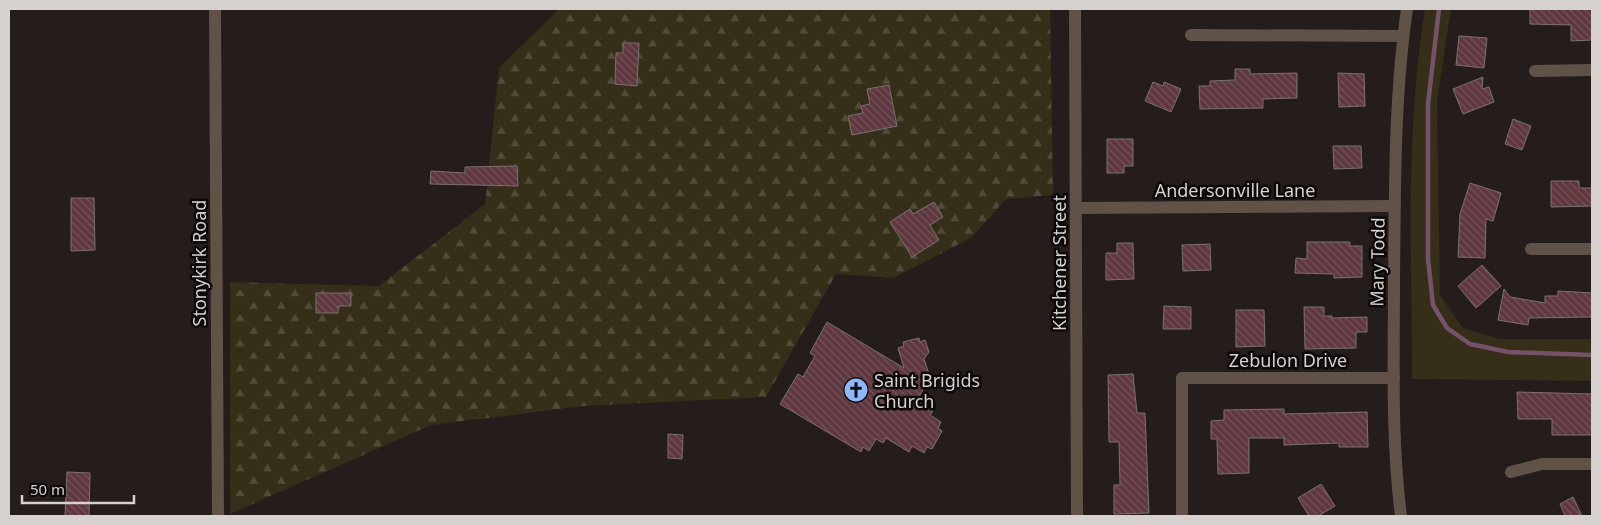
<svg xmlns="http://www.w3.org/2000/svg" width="1601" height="525" viewBox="0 0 1601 525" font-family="'Noto Sans',sans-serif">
  <defs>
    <pattern id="forest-firs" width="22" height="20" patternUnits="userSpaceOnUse" patternTransform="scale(1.25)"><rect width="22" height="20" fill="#352e18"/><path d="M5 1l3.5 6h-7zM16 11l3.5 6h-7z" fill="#524b39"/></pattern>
    <pattern id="building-back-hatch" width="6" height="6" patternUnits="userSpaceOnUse" patternTransform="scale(1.25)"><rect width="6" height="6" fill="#5f373e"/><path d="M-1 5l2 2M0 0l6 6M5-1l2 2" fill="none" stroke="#755359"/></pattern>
  </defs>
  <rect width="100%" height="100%" fill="#251d1b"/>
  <path fill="#352e18" d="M 1425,9 L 1451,9 L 1437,101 L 1440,295 L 1463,328 L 1499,339 L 1592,339 L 1592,381 L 1412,379 C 1412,256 1405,130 1425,9 Z"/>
  <path fill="url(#forest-firs)" fill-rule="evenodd" d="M 559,9 L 1050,9 L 1053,195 L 1006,199 L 971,238 L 893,278 L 836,274 L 766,397 L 583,406 L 431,425 L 230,514 L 230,282 L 379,286 L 485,204 L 499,68 ZM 623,43 L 639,43 L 637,86 L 615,84 L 616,53 L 623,53 ZM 889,85 L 897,126 L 852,135 L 848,116 L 863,113 L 862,106 L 870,104 L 868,89 ZM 351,293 L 351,306 L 338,306 L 338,313 L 316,313 L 316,294 Z"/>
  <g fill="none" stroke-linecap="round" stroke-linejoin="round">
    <path stroke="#765269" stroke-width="4.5" d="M 1439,9 L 1428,104 L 1428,259 L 1433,305 L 1447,328 L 1470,344 L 1508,352 L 1592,355"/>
  </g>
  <g fill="url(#building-back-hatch)" stroke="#7b7172">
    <path d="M 1530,9 L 1592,9 L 1592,40 L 1571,41 L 1571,25 L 1530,24 Z"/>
    <path d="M 1459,36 L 1487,38 L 1484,68 L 1456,65 Z"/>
    <path d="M 623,43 L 639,43 L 637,86 L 615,84 L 616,53 L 623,53 Z"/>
    <path d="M 1235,69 L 1250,69 L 1250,74 L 1297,73 L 1297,98 L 1263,99 L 1263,108 L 1200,109 L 1199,86 L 1210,86 L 1210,81 L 1235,80 Z"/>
    <path d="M 1338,73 L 1364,74 L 1365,106 L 1339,107 Z"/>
    <path d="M 1483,77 L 1482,89 L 1489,87 L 1494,102 L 1463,114 L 1453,89 Z"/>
    <path d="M 1153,82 L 1163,86 L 1164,82 L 1181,89 L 1171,112 L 1145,101 Z"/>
    <path d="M 889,85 L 897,126 L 852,135 L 848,116 L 863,113 L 861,106 L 870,104 L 867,89 Z"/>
    <path d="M 1513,119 L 1531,126 L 1522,150 L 1505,144 Z"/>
    <path d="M 1107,139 L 1133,139 L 1133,166 L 1124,166 L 1124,173 L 1107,173 Z"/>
    <path d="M 1333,146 L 1361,146 L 1362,168 L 1334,169 Z"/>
    <path d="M 517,166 L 518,186 L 430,184 L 431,171 L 465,173 L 465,167 Z"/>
    <path d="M 1551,181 L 1579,181 L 1579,188 L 1592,188 L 1592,206 L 1551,207 Z"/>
    <path d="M 1470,183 L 1501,193 L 1493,221 L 1486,219 L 1485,258 L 1458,257 L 1460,214 Z"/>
    <path d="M 71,198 L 94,198 L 95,250 L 71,251 Z"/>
    <path d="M 934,202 L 943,217 L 930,225 L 939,240 L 912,257 L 890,222 L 910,209 L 913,214 Z"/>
    <path d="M 1307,242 L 1350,242 L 1350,246 L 1362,246 L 1362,277 L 1334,278 L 1334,274 L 1295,273 L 1296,258 L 1307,259 Z"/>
    <path d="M 1117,243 L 1133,243 L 1134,279 L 1106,280 L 1106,253 L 1117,253 Z"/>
    <path d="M 1210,244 L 1211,270 L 1183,271 L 1182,245 Z"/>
    <path d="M 1482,265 L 1501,286 L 1476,308 L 1458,286 Z"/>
    <path d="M 1504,289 L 1510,297 L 1545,303 L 1545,296 L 1558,296 L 1558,291 L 1592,293 L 1592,317 L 1529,318 L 1528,325 L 1498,320 Z"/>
    <path d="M 316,293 L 351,293 L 351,306 L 338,306 L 338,313 L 316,313 Z"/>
    <path d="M 1164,306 L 1191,307 L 1191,329 L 1163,329 Z"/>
    <path d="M 1304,307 L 1324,307 L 1324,316 L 1332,316 L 1332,318 L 1367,317 L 1367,332 L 1356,332 L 1356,348 L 1305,349 Z"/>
    <path d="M 1236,310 L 1264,310 L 1265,346 L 1236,347 Z"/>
    <path d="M 827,322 L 904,368 L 898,348 L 904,346 L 903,342 L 919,338 L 920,342 L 925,340 L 929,352 L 924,359 L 930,377 L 916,402 L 933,411 L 930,415 L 941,422 L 938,428 L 942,431 L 932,449 L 927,447 L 924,453 L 912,446 L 909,452 L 886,438 L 883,443 L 876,439 L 869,451 L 863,447 L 861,452 L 780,404 L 798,374 L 803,377 L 815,356 L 810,353 Z"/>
    <path d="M 1133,374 L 1137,413 L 1145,413 L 1149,513 L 1114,514 L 1114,485 L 1120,485 L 1119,442 L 1109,442 L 1108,375 Z"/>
    <path d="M 1517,392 L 1592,394 L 1592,435 L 1552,435 L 1552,419 L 1518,419 Z"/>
    <path d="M 1284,409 L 1284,414 L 1367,412 L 1368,447 L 1339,447 L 1339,443 L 1284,445 L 1284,438 L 1249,438 L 1249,473 L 1218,474 L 1217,439 L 1211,439 L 1211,421 L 1224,420 L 1224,410 Z"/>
    <path d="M 668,434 L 683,435 L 682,459 L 668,458 Z"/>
    <path d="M 67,472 L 90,473 L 89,516 L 65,516 Z"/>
    <path d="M 1321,484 L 1335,506 L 1318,516 L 1309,516 L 1298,498 Z"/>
    <path d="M 1573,497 L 1582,516 L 1565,516 L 1560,504 Z"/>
  </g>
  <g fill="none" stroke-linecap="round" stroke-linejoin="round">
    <g stroke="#605246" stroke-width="12">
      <path d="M 215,9 L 218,516"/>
      <path d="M 1075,9 L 1077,516"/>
      <path d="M 1191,35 L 1403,36"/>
      <path d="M 1535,71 L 1592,70"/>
      <path d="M 1076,208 L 1395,206"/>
      <path d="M 1531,249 L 1592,249"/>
      <path d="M 1511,472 L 1542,464 L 1592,464"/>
      <path d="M 1182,516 L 1182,378 L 1394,378"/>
      <path d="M 1401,516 C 1391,438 1394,360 1394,281 C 1395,190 1394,99 1407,9"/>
    </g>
  </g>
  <defs>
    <symbol id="church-disc" viewBox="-11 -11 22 22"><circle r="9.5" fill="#8db9fc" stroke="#0b0807"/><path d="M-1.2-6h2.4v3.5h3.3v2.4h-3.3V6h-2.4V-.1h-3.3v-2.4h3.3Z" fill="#111"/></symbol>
  </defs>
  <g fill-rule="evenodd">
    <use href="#church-disc" x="842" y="376" width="28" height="28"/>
  </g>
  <g text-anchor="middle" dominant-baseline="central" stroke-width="5" stroke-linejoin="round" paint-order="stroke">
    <g font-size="18" fill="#d6d0cf" stroke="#0b0807">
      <text x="1235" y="190">Andersonville Lane</text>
      <text transform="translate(1377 262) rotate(-89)">Mary Todd</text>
      <text transform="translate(199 263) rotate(-90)">Stonykirk Road</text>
      <text transform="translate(1059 263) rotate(-90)">Kitchener Street</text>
      <text x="1288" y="360">Zebulon Drive</text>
    </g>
    <g font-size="18" fill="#d6d0cf" stroke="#0b0807" text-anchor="start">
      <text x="874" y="380">Saint Brigids<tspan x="874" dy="21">Church</tspan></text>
    </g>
  </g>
  <rect width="1601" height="525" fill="none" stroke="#d6d0cf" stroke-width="20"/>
  <path d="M22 495v8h112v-8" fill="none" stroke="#d6d0cf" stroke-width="2.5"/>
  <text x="30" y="495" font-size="15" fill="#d6d0cf" stroke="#0b0807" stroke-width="4" paint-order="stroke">50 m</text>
</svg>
